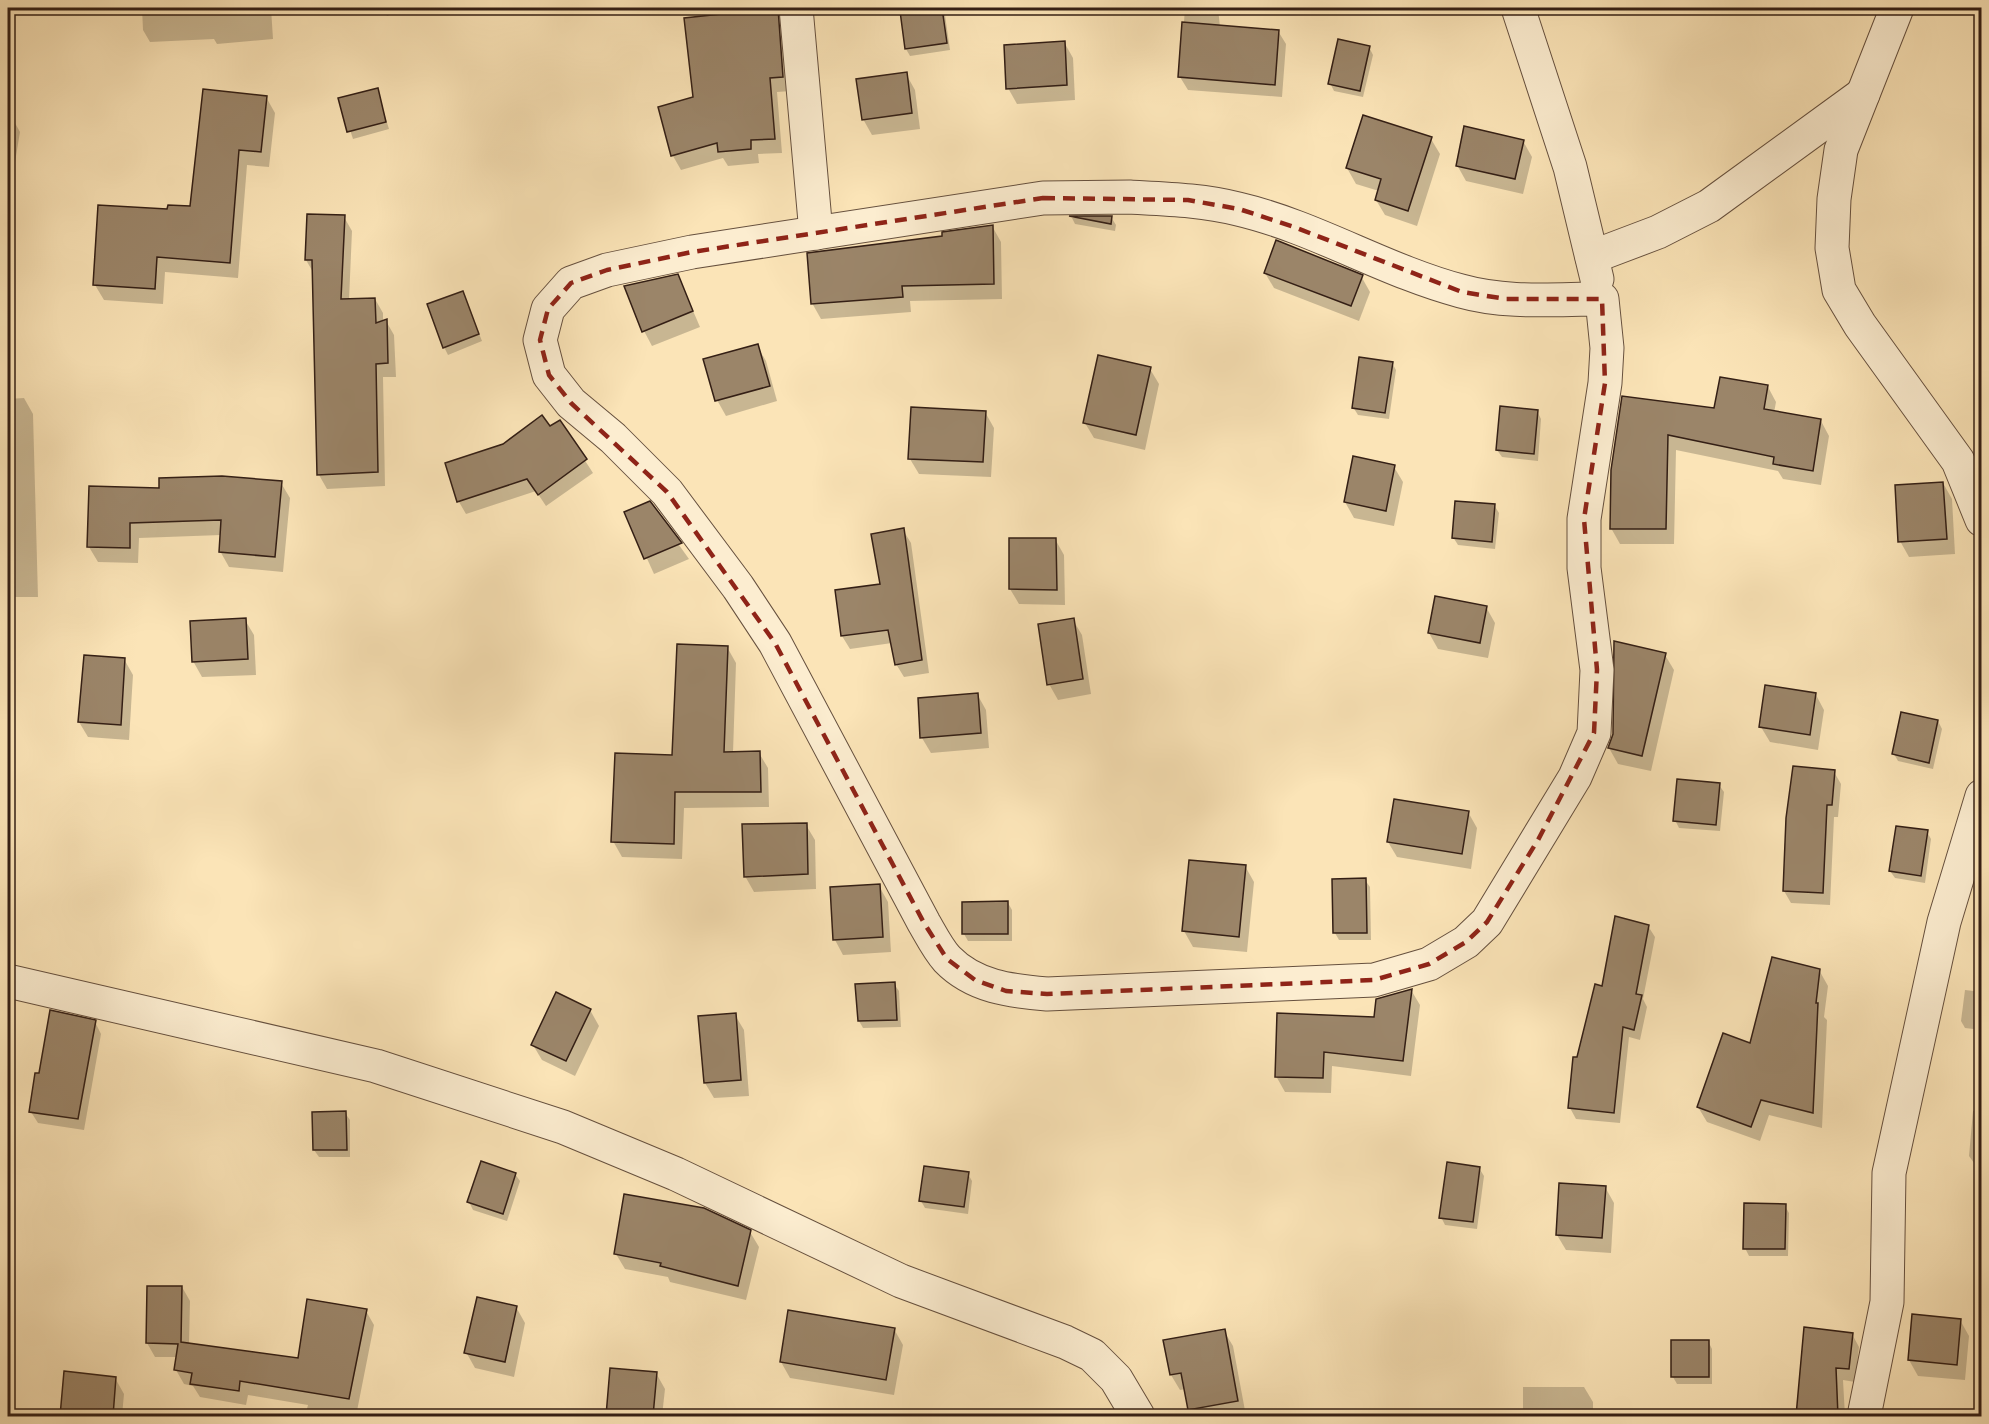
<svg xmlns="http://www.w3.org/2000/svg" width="1989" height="1424" viewBox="0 0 1989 1424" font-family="'IM FELL French Canon',serif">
  <rect width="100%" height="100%" fill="#fbe4b7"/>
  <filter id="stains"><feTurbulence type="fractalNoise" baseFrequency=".00333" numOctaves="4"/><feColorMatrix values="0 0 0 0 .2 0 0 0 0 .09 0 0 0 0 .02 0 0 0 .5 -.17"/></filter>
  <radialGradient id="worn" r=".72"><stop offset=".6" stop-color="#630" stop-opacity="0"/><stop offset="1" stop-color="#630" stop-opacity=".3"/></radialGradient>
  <g fill="#0003">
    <path d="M 142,8 L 271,8 L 273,39 L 217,44 L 214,39 L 150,42 L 143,30 Z"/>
    <path d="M 383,8 L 406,8 L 387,16 Z"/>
    <path d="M 941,8 L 945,15 L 950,50 L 910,56 L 906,49 L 902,13 Z"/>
    <path d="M 1185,8 L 1218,8 L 1220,27 L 1278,31 L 1286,44 L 1282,97 L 1188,90 L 1180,77 Z"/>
    <path d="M 777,9 L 785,23 L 791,91 L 777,92 L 782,153 L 758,154 L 759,163 L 728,166 L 723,158 L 681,170 L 673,156 L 660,108 L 695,98 Z"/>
    <path d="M 1064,42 L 1073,58 L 1075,100 L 1017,104 L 1008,88 Z"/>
    <path d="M 1369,47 L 1373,55 L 1363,97 L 1334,91 L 1330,83 Z"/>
    <path d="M 906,74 L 915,90 L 920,129 L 872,135 L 863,119 Z"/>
    <path d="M 377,90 L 389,129 L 353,139 L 340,99 Z"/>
    <path d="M 266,97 L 275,113 L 269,167 L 247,165 L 238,278 L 165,272 L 163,304 L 104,300 L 95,285 L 169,210 L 192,208 Z"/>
    <path d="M 8,116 L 11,116 L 20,132 L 13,174 L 8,173 Z"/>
    <path d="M 1431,139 L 1440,154 L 1417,226 L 1385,215 L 1376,200 L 1379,191 L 1356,184 L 1347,168 Z"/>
    <path d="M 1523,141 L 1532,157 L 1523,194 L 1466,181 L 1457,165 Z"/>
    <path d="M 344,217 L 352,231 L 349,300 L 375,299 L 383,313 L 383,322 L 386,321 L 394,335 L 396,377 L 383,377 L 385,486 L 327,489 L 319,475 L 313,272 L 306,260 Z"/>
    <path d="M 1111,217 L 1116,225 L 1115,231 L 1075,224 L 1072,218 Z"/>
    <path d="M 992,226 L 1001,242 L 1002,299 L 910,301 L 911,312 L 821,319 L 812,303 L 944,237 Z"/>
    <path d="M 1265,273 L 1361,276 L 1370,292 L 1359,321 L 1274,288 Z"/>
    <path d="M 678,276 L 700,327 L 652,346 L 644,331 Z"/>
    <path d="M 463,293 L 482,341 L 448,355 L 444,347 Z"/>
    <path d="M 757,346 L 766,361 L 777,401 L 726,416 L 717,400 Z"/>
    <path d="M 1392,363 L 1396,370 L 1389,419 L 1358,415 L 1353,407 Z"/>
    <path d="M 1150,369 L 1159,384 L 1145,450 L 1094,438 L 1085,423 Z"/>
    <path d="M 1768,387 L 1776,402 L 1774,413 L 1821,421 L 1829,436 L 1821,485 L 1783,479 L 1778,471 L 1676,450 L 1674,544 L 1620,544 L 1611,528 L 1623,397 L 1715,410 Z"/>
    <path d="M 24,398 L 33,414 L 38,597 L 8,597 L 8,399 Z"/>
    <path d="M 1537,411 L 1541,419 L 1538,461 L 1502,457 L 1497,450 Z"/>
    <path d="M 985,412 L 994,428 L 991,477 L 919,474 L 910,459 Z"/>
    <path d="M 560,422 L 593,473 L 546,506 L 536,491 L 466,514 L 459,502 L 447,464 L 550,429 Z"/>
    <path d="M 1394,467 L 1403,482 L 1394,526 L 1354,518 L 1345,502 Z"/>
    <path d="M 281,483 L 290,498 L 283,572 L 229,567 L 220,551 L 221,535 L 139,538 L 138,563 L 98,562 L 89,547 L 160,490 Z"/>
    <path d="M 1943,483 L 1952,499 L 1955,554 L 1909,557 L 1900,541 Z"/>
    <path d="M 649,503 L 689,559 L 654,574 L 626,512 Z"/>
    <path d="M 1494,505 L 1499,513 L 1495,549 L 1458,545 L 1453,537 Z"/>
    <path d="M 903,530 L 911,543 L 929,673 L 904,677 L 896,664 L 892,643 L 850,649 L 842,636 L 882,585 Z"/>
    <path d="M 1055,539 L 1064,555 L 1065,605 L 1019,604 L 1010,589 Z"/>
    <path d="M 1486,607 L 1495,623 L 1488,658 L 1438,649 L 1429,633 Z"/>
    <path d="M 245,620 L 254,635 L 256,675 L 202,677 L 193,661 Z"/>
    <path d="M 1073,620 L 1082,635 L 1091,694 L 1058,700 L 1049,684 Z"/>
    <path d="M 727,647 L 736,663 L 733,753 L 759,753 L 768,768 L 769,807 L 684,808 L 682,859 L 622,857 L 613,841 L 673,756 Z"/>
    <path d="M 1665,655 L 1674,670 L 1651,771 L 1618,764 L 1609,748 Z"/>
    <path d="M 124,659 L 133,675 L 129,740 L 88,737 L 79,722 Z"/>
    <path d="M 977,694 L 986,710 L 989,748 L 931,753 L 922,738 L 919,699 Z"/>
    <path d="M 1816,695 L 1824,710 L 1818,750 L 1770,742 L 1761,727 Z"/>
    <path d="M 1938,721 L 1942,729 L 1933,769 L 1898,761 L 1894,754 Z"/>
    <path d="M 1834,772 L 1841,784 L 1838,817 L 1834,817 L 1830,905 L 1791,903 L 1784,891 Z"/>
    <path d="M 1719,785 L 1724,792 L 1720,831 L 1679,828 L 1675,820 Z"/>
    <path d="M 1468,812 L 1477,828 L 1471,869 L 1397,857 L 1388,842 Z"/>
    <path d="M 806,825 L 815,840 L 816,889 L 754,892 L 745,876 Z"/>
    <path d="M 1927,832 L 1931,839 L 1925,883 L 1895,878 L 1890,871 Z"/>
    <path d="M 1245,866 L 1254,882 L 1247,952 L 1193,947 L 1184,931 Z"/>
    <path d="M 1334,880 L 1365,880 L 1370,887 L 1371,940 L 1339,940 L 1335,933 Z"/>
    <path d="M 879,886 L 888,902 L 891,952 L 843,955 L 835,940 Z"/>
    <path d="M 963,903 L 1008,903 L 1012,910 L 1012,941 L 968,941 L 964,934 Z"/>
    <path d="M 1648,926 L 1655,937 L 1643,999 L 1647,1007 L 1640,1040 L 1629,1037 L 1620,1123 L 1576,1119 L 1570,1108 L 1578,1059 L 1603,988 Z"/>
    <path d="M 1819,970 L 1828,986 L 1824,1017 L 1827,1020 L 1822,1128 L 1769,1115 L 1760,1141 L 1707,1122 L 1698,1107 Z"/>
    <path d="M 894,984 L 899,991 L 901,1027 L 863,1028 L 859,1021 Z"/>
    <path d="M 1411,990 L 1420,1005 L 1411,1076 L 1332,1066 L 1331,1093 L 1285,1092 L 1276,1076 L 1375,1019 Z"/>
    <path d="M 1965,990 L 1982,992 L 1982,1030 L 1965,1028 L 1961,1021 Z"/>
    <path d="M 590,1010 L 599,1026 L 575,1076 L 542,1060 L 533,1045 Z"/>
    <path d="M 735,1015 L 744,1030 L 749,1096 L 714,1098 L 705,1083 Z"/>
    <path d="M 95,1022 L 101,1034 L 84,1130 L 38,1123 L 31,1112 L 41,1075 Z"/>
    <path d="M 1973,1111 L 1982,1112 L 1982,1164 L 1974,1163 L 1969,1156 Z"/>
    <path d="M 345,1113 L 350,1120 L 350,1157 L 319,1157 L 314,1150 Z"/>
    <path d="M 1479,1168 L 1484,1176 L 1477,1229 L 1445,1225 L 1441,1217 Z"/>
    <path d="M 515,1174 L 520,1181 L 507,1221 L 473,1210 L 469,1202 Z"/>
    <path d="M 968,1174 L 972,1181 L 968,1214 L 925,1208 L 921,1201 Z"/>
    <path d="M 1605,1187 L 1614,1203 L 1611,1253 L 1566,1250 L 1557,1235 Z"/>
    <path d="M 1785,1206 L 1789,1213 L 1788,1256 L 1749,1256 L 1745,1248 Z"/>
    <path d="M 750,1232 L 759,1247 L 746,1300 L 670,1282 L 668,1277 L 625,1269 L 616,1254 Z"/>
    <path d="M 1982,1276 L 1982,1298 L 1977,1290 Z"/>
    <path d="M 182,1287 L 190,1301 L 189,1344 L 299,1359 L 366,1311 L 374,1325 L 356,1416 L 305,1416 L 308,1405 L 248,1395 L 246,1405 L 200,1397 L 193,1386 L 184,1384 L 176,1370 L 178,1357 L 155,1357 L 147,1343 Z"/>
    <path d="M 516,1307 L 525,1323 L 514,1377 L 475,1368 L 466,1352 Z"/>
    <path d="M 1960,1320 L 1969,1336 L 1965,1380 L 1918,1376 L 1909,1360 Z"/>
    <path d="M 894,1329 L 903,1345 L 894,1395 L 790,1378 L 781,1362 Z"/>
    <path d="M 1224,1331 L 1233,1346 L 1246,1416 L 1193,1416 L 1186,1389 L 1180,1390 L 1171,1375 L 1165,1341 Z"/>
    <path d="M 1852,1334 L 1859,1347 L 1855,1382 L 1843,1380 L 1845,1416 L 1795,1416 L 1794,1409 L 1798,1409 Z"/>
    <path d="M 1708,1341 L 1712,1349 L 1712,1384 L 1677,1384 L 1673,1377 Z"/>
    <path d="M 611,1370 L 656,1373 L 665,1389 L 662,1416 L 607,1416 Z"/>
    <path d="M 66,1373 L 115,1378 L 124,1394 L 122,1416 L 62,1416 Z"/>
    <path d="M 1523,1387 L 1584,1387 L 1593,1402 L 1593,1416 L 1523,1416 Z"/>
  </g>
  <g fill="#9b8569" stroke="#341f15" stroke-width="1.5">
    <path d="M 778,8 L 783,77 L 770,78 L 775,139 L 751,140 L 751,149 L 718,152 L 717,143 L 671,156 L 658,107 L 693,97 L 684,18 Z"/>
    <path d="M 930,8 L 942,8 L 947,43 L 905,49 L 900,11 Z"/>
    <path d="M 1182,22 L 1279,30 L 1275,85 L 1178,77 Z"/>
    <path d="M 1338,39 L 1370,46 L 1360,91 L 1328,84 Z"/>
    <path d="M 1065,41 L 1067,85 L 1006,89 L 1004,45 Z"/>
    <path d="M 907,72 L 912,113 L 862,120 L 856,79 Z"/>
    <path d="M 378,88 L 386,122 L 347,132 L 338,98 Z"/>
    <path d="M 203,89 L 267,96 L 261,152 L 239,150 L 230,263 L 157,257 L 155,289 L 93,285 L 98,205 L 167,209 L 168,205 L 190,206 Z"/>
    <path d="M 1363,115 L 1432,137 L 1408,211 L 1375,200 L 1381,179 L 1346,168 Z"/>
    <path d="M 1464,126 L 1524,140 L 1515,179 L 1456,166 Z"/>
    <path d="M 307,214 L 345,215 L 341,299 L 375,298 L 376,323 L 387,319 L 388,363 L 376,364 L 378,472 L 317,475 L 312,260 L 305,260 Z"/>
    <path d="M 1069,216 L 1112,216 L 1111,224 Z"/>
    <path d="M 993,225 L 994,284 L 902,286 L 903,297 L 811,304 L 807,253 L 942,236 L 942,232 Z"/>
    <path d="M 1276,240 L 1363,275 L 1351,306 L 1264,273 Z"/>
    <path d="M 678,274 L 693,311 L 642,332 L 624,286 Z"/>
    <path d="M 463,291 L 479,334 L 443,348 L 427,304 Z"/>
    <path d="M 758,344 L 770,386 L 715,401 L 703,359 Z"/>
    <path d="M 1098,355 L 1151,367 L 1136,435 L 1083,423 Z"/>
    <path d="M 1359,357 L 1393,362 L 1385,413 L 1352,408 Z"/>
    <path d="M 1720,377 L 1768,385 L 1764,409 L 1821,419 L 1813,471 L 1773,464 L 1774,457 L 1668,435 L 1666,529 L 1610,529 L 1611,470 L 1622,396 L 1714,408 Z"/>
    <path d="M 1500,406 L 1538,410 L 1534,454 L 1496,450 Z"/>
    <path d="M 911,407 L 986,411 L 983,462 L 908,459 Z"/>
    <path d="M 542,415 L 550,426 L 560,420 L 587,459 L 538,495 L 527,479 L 457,502 L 445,463 L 503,444 Z"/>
    <path d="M 1353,456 L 1395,465 L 1386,511 L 1344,502 Z"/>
    <path d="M 222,476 L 282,481 L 275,557 L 219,552 L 221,520 L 130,523 L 130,548 L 87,547 L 89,486 L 159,488 L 159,478 Z"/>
    <path d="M 1943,482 L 1947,539 L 1898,542 L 1895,485 Z"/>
    <path d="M 650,501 L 682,543 L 644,559 L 624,512 Z"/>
    <path d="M 1455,501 L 1495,504 L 1492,542 L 1452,538 Z"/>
    <path d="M 904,528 L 922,660 L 895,665 L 888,630 L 841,636 L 835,590 L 880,584 L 871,534 Z"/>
    <path d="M 1009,538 L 1056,538 L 1057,590 L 1009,589 Z"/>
    <path d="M 1435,596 L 1487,606 L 1480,643 L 1428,633 Z"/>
    <path d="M 246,618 L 248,659 L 192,662 L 190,621 Z"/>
    <path d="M 1074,618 L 1083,679 L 1047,685 L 1038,624 Z"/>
    <path d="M 1614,641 L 1666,653 L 1642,756 L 1608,748 L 1613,734 Z"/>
    <path d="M 677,644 L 728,646 L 724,752 L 760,751 L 761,792 L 675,792 L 674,844 L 611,842 L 615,753 L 672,755 Z"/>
    <path d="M 84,655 L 125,658 L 121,725 L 78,722 Z"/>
    <path d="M 1765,685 L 1816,693 L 1810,735 L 1759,727 Z"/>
    <path d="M 978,693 L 981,733 L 920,738 L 918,698 Z"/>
    <path d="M 1901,712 L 1938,720 L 1929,763 L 1892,754 Z"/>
    <path d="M 1793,766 L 1835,770 L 1832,805 L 1827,805 L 1823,893 L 1783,891 L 1786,818 Z"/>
    <path d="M 1677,779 L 1720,783 L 1716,825 L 1673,821 Z"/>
    <path d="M 1394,799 L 1469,811 L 1462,854 L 1387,842 Z"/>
    <path d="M 807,823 L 808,874 L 744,877 L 742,824 Z"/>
    <path d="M 1896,826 L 1928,830 L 1921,876 L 1889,871 Z"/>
    <path d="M 1189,860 L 1246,865 L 1239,937 L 1182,931 Z"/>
    <path d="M 1366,878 L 1367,933 L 1333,933 L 1332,879 Z"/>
    <path d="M 880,884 L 883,937 L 833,940 L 830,887 Z"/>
    <path d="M 1008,901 L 1008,934 L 962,934 L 962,902 Z"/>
    <path d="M 1615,916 L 1649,925 L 1636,994 L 1642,995 L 1634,1030 L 1623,1027 L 1614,1113 L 1568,1108 L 1573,1057 L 1577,1057 L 1595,984 L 1602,986 Z"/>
    <path d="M 1772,957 L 1820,969 L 1816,1003 L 1818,1003 L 1813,1113 L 1761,1100 L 1751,1127 L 1697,1107 L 1723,1033 L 1750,1043 Z"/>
    <path d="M 895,982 L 897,1020 L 858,1021 L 855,984 Z"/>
    <path d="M 1412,989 L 1403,1061 L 1324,1052 L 1323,1078 L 1275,1077 L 1277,1013 L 1374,1017 L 1376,999 Z"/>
    <path d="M 556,992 L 591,1009 L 566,1061 L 531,1045 Z"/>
    <path d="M 50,1010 L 96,1020 L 78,1119 L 29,1112 L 35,1073 L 39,1073 Z"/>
    <path d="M 736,1013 L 741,1080 L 704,1083 L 698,1016 Z"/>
    <path d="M 346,1111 L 347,1150 L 313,1150 L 312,1112 Z"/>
    <path d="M 481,1161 L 516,1173 L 503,1214 L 467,1202 Z"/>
    <path d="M 1447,1162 L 1480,1167 L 1473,1222 L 1439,1218 Z"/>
    <path d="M 924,1166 L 969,1172 L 964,1207 L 919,1201 Z"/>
    <path d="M 1559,1183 L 1606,1186 L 1602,1238 L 1556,1235 Z"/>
    <path d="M 624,1194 L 704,1208 L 751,1230 L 738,1286 L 660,1266 L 661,1263 L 614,1254 Z"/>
    <path d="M 1744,1203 L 1786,1204 L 1785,1249 L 1743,1249 Z"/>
    <path d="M 147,1286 L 182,1286 L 181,1342 L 298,1358 L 307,1299 L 367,1309 L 349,1399 L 240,1381 L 239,1391 L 190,1384 L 192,1373 L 174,1370 L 178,1344 L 146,1343 Z"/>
    <path d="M 477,1297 L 517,1306 L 505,1362 L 464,1353 Z"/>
    <path d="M 788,1310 L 895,1328 L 886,1380 L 780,1362 Z"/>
    <path d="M 1912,1314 L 1961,1319 L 1957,1365 L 1908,1360 Z"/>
    <path d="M 1804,1327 L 1853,1333 L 1849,1369 L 1836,1368 L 1838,1416 L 1796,1416 Z"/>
    <path d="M 1225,1329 L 1238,1401 L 1188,1410 L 1181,1373 L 1170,1375 L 1163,1340 Z"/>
    <rect x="1671" y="1340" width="38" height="37"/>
    <path d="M 610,1368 L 657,1372 L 653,1416 L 606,1416 Z"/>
    <path d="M 64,1371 L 116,1377 L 113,1416 L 60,1416 Z"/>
  </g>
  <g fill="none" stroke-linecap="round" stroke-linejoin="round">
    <defs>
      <g id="minor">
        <path d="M 796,8 L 816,233"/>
        <path d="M 1518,8 L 1570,167 L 1597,279"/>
        <path d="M 1897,8 L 1841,150 L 1834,199 L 1832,248 L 1839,290 L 1860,325 L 1958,461 L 1982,520"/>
        <path d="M 1130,197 C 1166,199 1203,200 1238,209 C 1315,227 1385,271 1461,291 C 1507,304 1555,299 1602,299 L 1607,348 L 1605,383 L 1584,519 L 1584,568 L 1597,670 L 1594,733 L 1575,777 L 1487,922 L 1466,942 L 1429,964 L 1374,980 L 1047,994 C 1011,991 974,987 947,959 C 938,949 931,935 924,923 L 775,643 L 738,587 L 667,492 L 613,438 L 571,403 L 549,375 L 540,340 L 548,309 L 571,283 L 607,270 L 692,252 L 1043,198 Z"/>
        <path d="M 1592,257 L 1658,232 L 1709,206 L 1863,94"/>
        <path d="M 8,981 L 376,1066 L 563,1127 L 676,1174 L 901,1281 L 1065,1342 L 1092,1355 L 1116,1379 L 1138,1416"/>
        <path d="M 1864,1416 L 1887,1302 L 1889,1173 L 1944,922 L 1982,796"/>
      </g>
    </defs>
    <use href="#minor" stroke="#66503e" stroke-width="35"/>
    <use href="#minor" stroke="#fcedd0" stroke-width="33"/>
  </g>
  <path fill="none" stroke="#8f2418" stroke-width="4.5" stroke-dasharray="12 8" stroke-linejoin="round" d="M 1043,198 L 1188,200 L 1239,209 L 1294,227 L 1462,292 L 1506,299 L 1602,299 L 1605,383 L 1584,519 L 1597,670 L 1594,733 L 1538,840 L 1487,922 L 1466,942 L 1429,964 L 1374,980 L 1047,994 L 1006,991 L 975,980 L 947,959 L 924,923 L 775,643 L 667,492 L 571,403 L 549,375 L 540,340 L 548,309 L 571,283 L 607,270 L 692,252 Z"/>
  <rect width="1989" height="1424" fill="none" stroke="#fbe4b7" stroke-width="30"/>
  <rect x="9" y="9" width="1971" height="1406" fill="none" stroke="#341f15" stroke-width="3"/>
  <rect x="15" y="15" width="1959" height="1394" fill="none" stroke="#341f15" stroke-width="1.5"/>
  <rect width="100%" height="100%" filter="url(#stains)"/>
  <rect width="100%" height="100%" fill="url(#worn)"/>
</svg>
